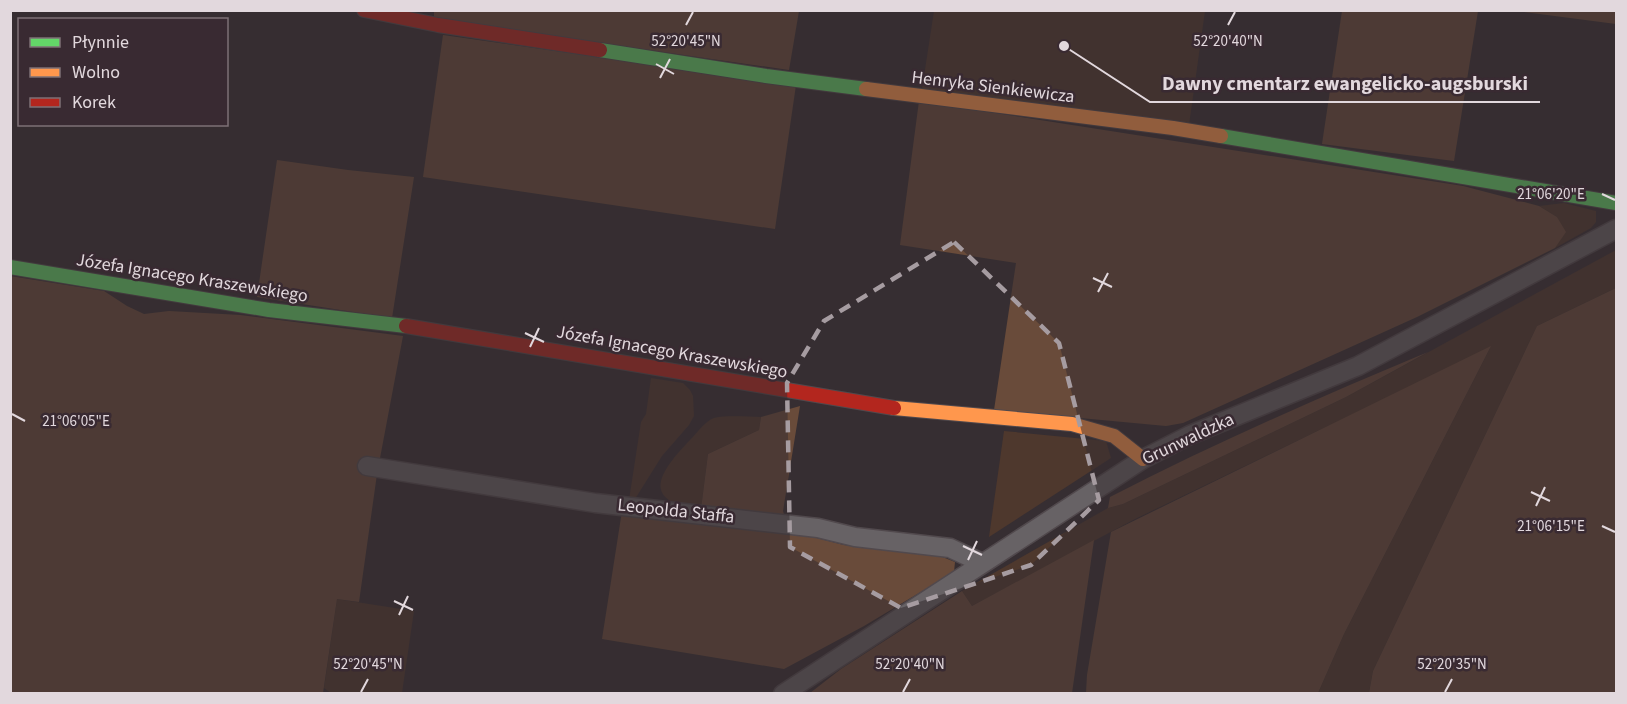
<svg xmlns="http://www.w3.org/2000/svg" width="1627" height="704" viewBox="0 0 1627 704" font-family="'Source Sans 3',sans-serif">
  <rect width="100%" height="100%" fill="#362e32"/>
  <g fill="#4e382d">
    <path d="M 934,11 L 1205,11 L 1189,125 L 922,89 Z"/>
    <path d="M 1564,203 L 1596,211 L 1596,222 L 1591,228 L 1555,248 L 1565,232 L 1557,217 L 1539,206 Z"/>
    <path d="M 1616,250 L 1616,288 L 1537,326 L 1373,671 L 1369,693 L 1318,693 L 1344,634 L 1490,348 L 1135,519 L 972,606 L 962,591 L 1108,508 L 1123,504 L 1346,397 Z"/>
    <path d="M 651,378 L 683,383 L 690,390 L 693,396 L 694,416 L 689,425 L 662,456 L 635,499 L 629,500 L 641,422 L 646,414 Z"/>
    <path d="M 761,417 L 759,430 L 708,454 L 701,509 C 640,502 658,473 690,440 C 697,433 705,421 714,418 C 728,415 747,417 761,417 Z"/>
    <path d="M 1004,431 L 1106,441 L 1111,458 L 989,537 Z"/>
    <path d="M 337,599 L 414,611 L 402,693 L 331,693 L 324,688 Z"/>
  </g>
  <g fill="#694b3a">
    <path d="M 434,10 L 799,11 L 789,70 L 434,19 Z"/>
    <path d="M 1342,11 L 1478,11 L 1454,161 L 1322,144 Z"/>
    <path d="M 1516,11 L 1616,11 L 1616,24 Z"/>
    <path d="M 443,35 L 796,85 L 775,229 L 423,177 Z"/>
    <path d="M 919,101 L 1463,186 L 1539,206 L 1557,217 L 1566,232 L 1555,248 L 1417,317 L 1183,423 L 1166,426 L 994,410 L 1016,263 L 900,245 Z"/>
    <path d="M 277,160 L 348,170 L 414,177 L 392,318 L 257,297 Z"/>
    <path d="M 10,276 L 104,291 L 127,306 L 144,314 L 169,311 L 240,315 L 403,336 L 377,474 L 359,602 L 337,599 L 323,693 L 11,693 Z"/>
    <path d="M 1616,288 L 1616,693 L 1369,693 L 1373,671 L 1537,326 Z"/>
    <path d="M 1491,346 L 1344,634 L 1318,693 L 1086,693 L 1087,675 L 1111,532 Z"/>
    <path d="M 1428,352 L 1346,397 L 1123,504 L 1108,508 L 1110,497 C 1213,444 1320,397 1428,352 Z"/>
    <path d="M 800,406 L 783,511 L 785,518 L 701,509 L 708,454 L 759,430 L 761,417 Z"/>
    <path d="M 622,511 L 809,536 L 844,545 L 940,556 L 955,562 L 954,572 L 864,626 L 784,669 L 602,639 Z"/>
    <path d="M 1094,540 L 1072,693 L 810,693 L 841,669 L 962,591 L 972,606 Z"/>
  </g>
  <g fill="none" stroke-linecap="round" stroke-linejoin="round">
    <defs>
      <g id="street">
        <path d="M 367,466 L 595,503 L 818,528 L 855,537 L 950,548 L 982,563"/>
        <path d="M 783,694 L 1143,459 L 1190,435 L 1358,366 L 1616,229"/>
      </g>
      <g id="fast">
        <path d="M 600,50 L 766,76 L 866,89"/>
        <path d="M 1221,136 L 1616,203"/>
        <path d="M 10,267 L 269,310 L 406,326"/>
      </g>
      <g id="slow">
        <path d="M 866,89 L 1173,128 L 1221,136"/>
        <path d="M 894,408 L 1072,424 L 1114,436 L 1143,459"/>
      </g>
      <g id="jam">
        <path d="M 364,10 L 438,25 L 600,50"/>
        <path d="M 406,326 L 894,408"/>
      </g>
    </defs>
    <use href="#street" stroke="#51494d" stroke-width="21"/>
    <use href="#fast" stroke="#51494d" stroke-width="16"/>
    <use href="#slow" stroke="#51494d" stroke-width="16"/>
    <use href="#jam" stroke="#51494d" stroke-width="16"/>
    <use href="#street" stroke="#676265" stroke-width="18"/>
    <use href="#fast" stroke="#63d668" stroke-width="14"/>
    <use href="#slow" stroke="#ff974d" stroke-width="14"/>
    <use href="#jam" stroke="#b3261e" stroke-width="14"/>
  </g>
  <path d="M0 0H1627V704H0ZM 954,242 L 1059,343 L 1099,500 L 1031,565 L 901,608 L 790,547 L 787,383 L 824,321 Z" fill="#362e32" fill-opacity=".55" fill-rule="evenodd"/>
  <path fill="none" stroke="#a69ca1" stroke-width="4.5" stroke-dasharray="12 8" stroke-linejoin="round" d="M 954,242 L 1059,343 L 1099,500 L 1031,565 L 901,608 L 790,547 L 787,383 L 824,321 Z"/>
  <path fill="none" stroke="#e2d8dd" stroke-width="2" d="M 686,25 L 693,12M 1228,25 L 1235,12M 656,64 L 674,74M 660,78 L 670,59M 1602,194 L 1615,200M 1093,278 L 1112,287M 1098,292 L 1108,273M 525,333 L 544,342M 530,347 L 539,328M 12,414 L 25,421M 1531,492 L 1550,501M 1536,506 L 1545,487M 1602,526 L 1615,532M 963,546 L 982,555M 968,560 L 977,541M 394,601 L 413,610M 399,615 L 408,596M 361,692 L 368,679M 903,692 L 910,679M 1445,692 L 1452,679"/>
  <g text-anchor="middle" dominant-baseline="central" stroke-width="5" stroke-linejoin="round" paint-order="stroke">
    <g font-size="18" fill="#e2d8dd" stroke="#392a32">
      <text transform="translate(993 87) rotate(7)">Henryka Sienkiewicza</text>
      <text transform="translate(192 278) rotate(9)">Józefa Ignacego Kraszewskiego</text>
      <text transform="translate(672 352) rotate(10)">Józefa Ignacego Kraszewskiego</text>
      <text transform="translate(1188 439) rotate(-25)">Grunwaldzka</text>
      <text transform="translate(676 511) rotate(6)">Leopolda Staffa</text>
    </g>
  </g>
  <g font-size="15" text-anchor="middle" fill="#e2d8dd" stroke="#392a32" stroke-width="5" stroke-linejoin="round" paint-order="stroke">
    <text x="686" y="46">52°20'45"N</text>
    <text x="1228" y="46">52°20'40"N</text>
    <text x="1551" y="199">21°06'20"E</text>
    <text x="76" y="426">21°06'05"E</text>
    <text x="1551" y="531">21°06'15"E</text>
    <text x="368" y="669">52°20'45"N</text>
    <text x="910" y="669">52°20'40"N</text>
    <text x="1452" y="669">52°20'35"N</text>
  </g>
  <path fill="none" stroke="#e2d8dd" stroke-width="2" d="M1064 46L1150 102H1540"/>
  <circle fill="#e2d8dd" stroke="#392a32" stroke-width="2" cx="1064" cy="46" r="6"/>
  <g font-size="20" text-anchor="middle" font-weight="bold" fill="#e2d8dd" stroke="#392a32" stroke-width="5" stroke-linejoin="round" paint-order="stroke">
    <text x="1345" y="90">Dawny cmentarz ewangelicko-augsburski</text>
  </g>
  <rect width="1627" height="704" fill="none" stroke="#e2d8dd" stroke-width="24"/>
  <rect x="18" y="18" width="210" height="108" fill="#392a32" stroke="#7d7076" stroke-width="1.5"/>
  <rect x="30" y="38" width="30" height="9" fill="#63d668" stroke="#7d7076" stroke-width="1.5"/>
  <text x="72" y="48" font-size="18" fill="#e2d8dd">Płynnie</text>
  <rect x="30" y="68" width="30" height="9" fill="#ff974d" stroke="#7d7076" stroke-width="1.5"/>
  <text x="72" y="78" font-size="18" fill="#e2d8dd">Wolno</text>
  <rect x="30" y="98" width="30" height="9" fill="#b3261e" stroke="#7d7076" stroke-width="1.5"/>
  <text x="72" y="108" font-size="18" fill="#e2d8dd">Korek</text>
</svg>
